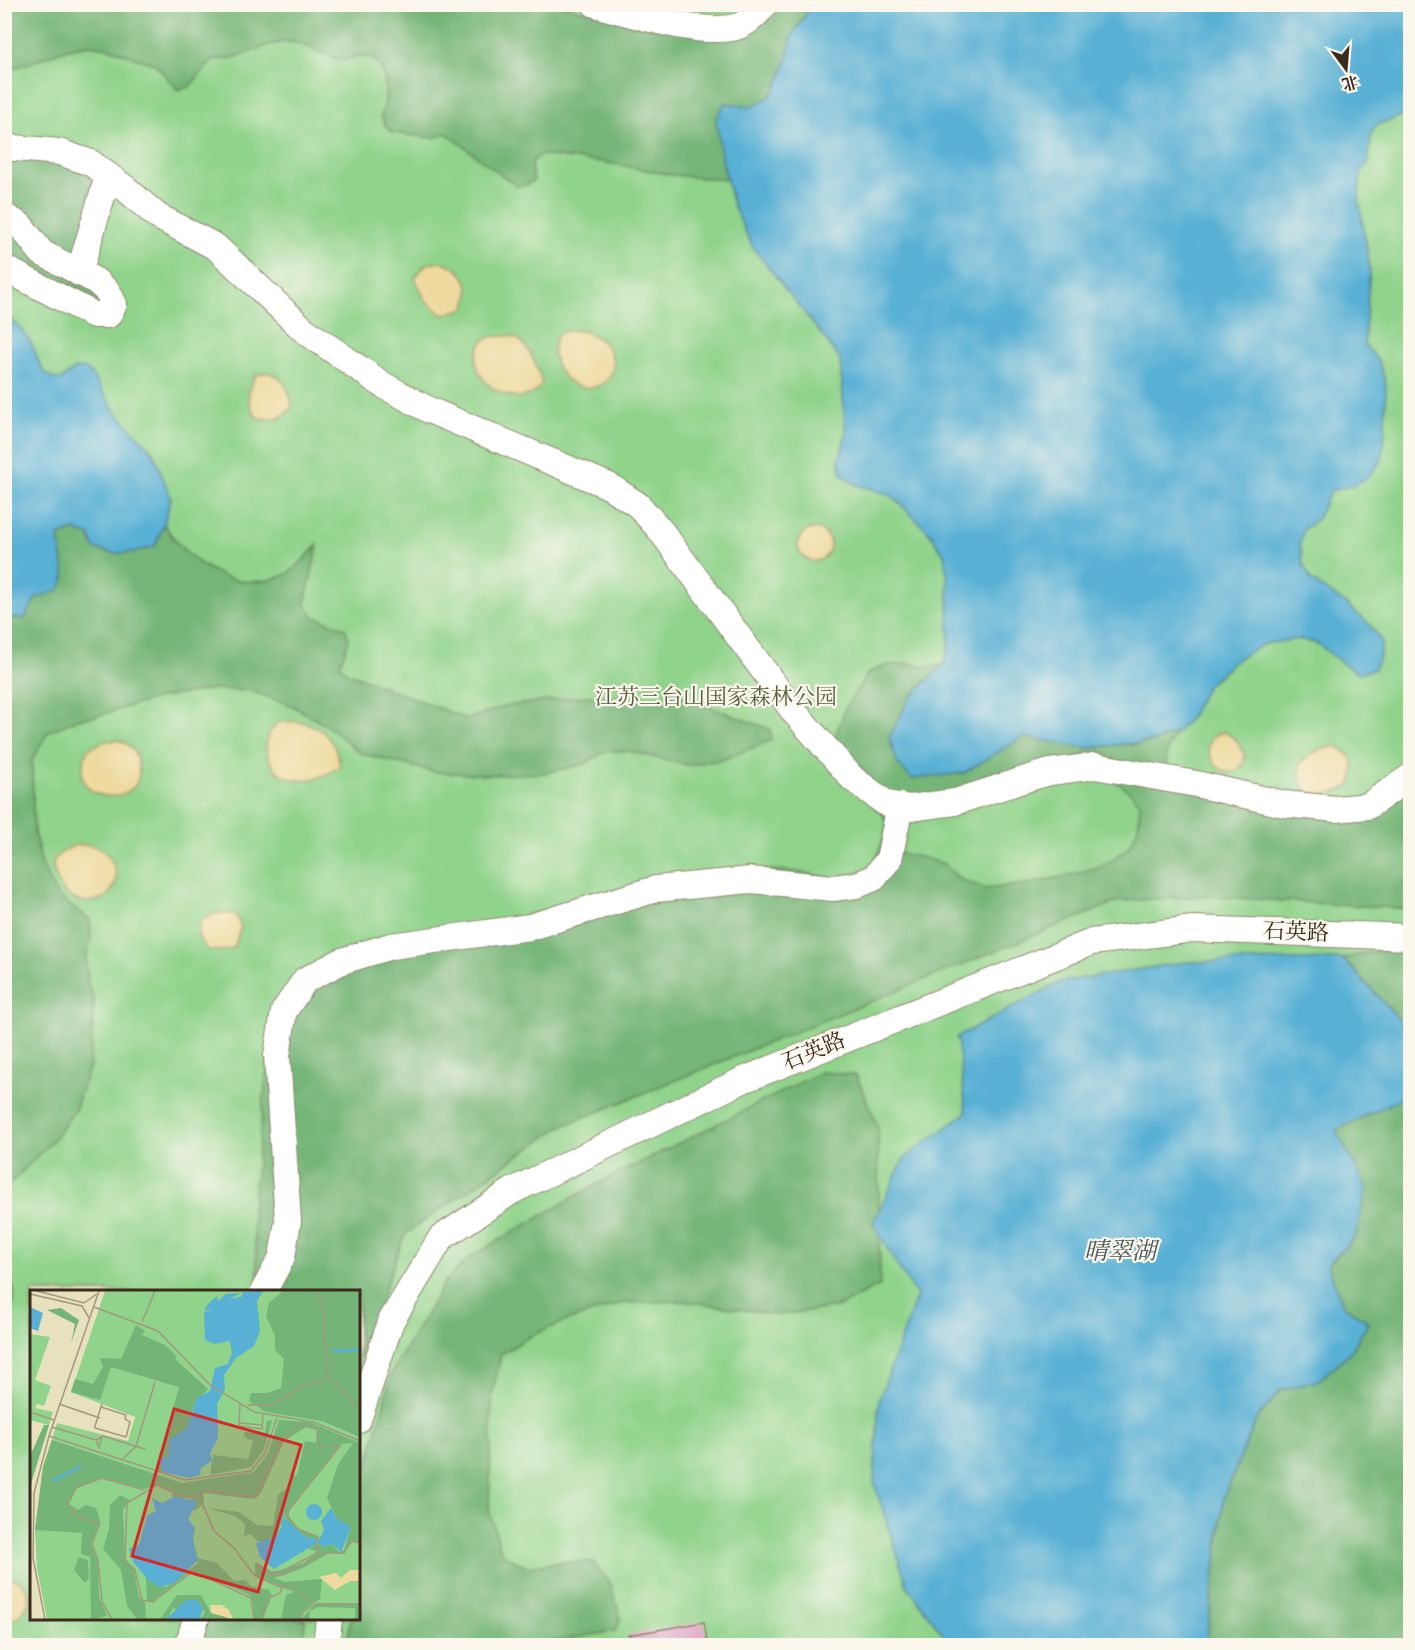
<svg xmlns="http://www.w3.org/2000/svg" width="1415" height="1650" viewBox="0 0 1415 1650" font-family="'IM FELL English','Noto Serif SC',serif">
  <rect width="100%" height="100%" fill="#fbf7ec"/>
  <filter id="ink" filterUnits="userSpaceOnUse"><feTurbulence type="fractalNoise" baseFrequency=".0167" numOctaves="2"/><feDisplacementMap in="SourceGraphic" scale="12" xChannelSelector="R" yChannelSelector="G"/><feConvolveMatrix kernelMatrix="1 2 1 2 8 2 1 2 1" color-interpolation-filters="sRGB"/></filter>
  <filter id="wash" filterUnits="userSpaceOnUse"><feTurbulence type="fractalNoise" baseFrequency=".008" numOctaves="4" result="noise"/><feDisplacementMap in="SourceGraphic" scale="24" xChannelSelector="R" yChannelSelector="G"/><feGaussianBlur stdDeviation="1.35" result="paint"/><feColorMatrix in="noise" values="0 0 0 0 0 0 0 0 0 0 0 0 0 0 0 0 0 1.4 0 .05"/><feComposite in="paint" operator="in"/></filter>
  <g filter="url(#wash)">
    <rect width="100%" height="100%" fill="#e7e1be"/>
    <path fill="#90d38b" stroke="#667e54" stroke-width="1.5" fill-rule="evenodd" d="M 5,5 L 1410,5 L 1410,1645 L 5,1646 ZM 32,1292 L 358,1292 L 358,1618 L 32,1618 Z"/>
    <g fill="#74b577" stroke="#58704a" stroke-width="1.5" fill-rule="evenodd">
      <path d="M 554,4 L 712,38 L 777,5 L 812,5 L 792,36 L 787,59 L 778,84 L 771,96 L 751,107 L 725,103 L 721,155 L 727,180 L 672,175 L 609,163 L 542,155 L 534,159 L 531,168 L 534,180 L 526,185 L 516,186 L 446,133 L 433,138 L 393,133 L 386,127 L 381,116 C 389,97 389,57 361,56 C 355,56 348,60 342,60 C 329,59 306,43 290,42 C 272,41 253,52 236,57 C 229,59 221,59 213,60 L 189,87 L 178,90 L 156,65 L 109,48 L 89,45 L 68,49 L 15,68 L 5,65 L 4,5 Z"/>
      <path d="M 4,140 L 122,176 L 94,252 L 95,268 L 113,321 L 5,271 Z"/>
      <path d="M 164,524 C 188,564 237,596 284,575 C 295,571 310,553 318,544 L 305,604 L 313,616 L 345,628 L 349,639 L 340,665 L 346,672 L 467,719 L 506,706 L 586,696 L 665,699 L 675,694 L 770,729 L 772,740 L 722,760 L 687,765 L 628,751 L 605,751 L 585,764 L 544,773 L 489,775 L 434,772 L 360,753 L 332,729 L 293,706 L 251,691 L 214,689 L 159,698 L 96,716 L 77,719 L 48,732 L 32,761 L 34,833 L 43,867 L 57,895 L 90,920 L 91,940 L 86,959 L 88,985 L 94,1000 L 90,1065 L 75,1110 L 55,1138 L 5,1189 L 5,617 L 24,618 L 36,598 L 65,578 L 59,536 L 74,530 L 90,536 L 155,546 Z"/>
      <path d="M 910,664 L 927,667 L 943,665 L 909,699 L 996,751 L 1023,737 L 1131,745 L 1156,741 L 1176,733 C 1168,745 1163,754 1169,769 L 1320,817 L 1410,789 L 1410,909 L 1207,896 L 1119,901 L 560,1127 L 405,1234 L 359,1358 L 358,1292 L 257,1292 L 259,1287 L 252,1212 L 263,1104 L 271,1036 L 290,985 L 495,923 L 596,899 L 661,878 L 726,869 L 792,871 L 838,879 L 874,866 L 887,827 L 884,816 L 827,760 L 845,709 L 868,673 L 887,665 ZM 1073,777 C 1107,778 1116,775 1140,803 L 1138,828 L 1128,848 L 1107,863 L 1082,872 L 1034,883 L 986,889 L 960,879 L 944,864 L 921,857 L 900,854 L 909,818 Z"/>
      <path d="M 1410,945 L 1410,1046 L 1401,1021 L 1343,959 L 1359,954 Z"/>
      <path d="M 821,1072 L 856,1075 L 878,1127 L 880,1285 L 838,1307 L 779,1315 L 685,1301 L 623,1303 L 563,1322 L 529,1337 L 501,1354 L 492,1397 L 489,1510 L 502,1554 L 527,1567 L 561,1562 L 593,1562 L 610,1584 L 621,1618 L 615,1631 L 532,1645 L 348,1646 L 350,1619 L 358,1618 L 358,1529 L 362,1486 L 392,1372 L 446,1280 L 472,1256 L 593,1186 Z"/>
      <path d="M 1410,1094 L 1410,1645 L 1206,1646 L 1224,1497 L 1256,1420 L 1280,1391 L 1319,1380 L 1351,1351 L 1368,1322 L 1344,1307 L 1327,1265 L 1355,1237 L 1335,1130 Z"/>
      <path d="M 5,1276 C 14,1285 16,1293 13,1305 L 5,1308 Z"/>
      <path d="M 189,1619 L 305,1619 L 303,1645 L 179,1646 Z"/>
    </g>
    <g fill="#eeda9e" stroke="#94825e" stroke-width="1.5">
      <path d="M 442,262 C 464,268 475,286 465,308 L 443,315 L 425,300 L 415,278 L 426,264 Z"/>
      <path d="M 570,330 C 585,330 598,335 607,347 C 633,384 572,410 555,361 C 552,351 553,342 558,334 Z"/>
      <path d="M 504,336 C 508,336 511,336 514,337 C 528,342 538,370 542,383 C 530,409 490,394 480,374 C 473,362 476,342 490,337 C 494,336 500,336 504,336 Z"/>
      <path d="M 267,372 C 283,376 290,390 292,406 C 282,421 273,421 256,417 C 247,400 246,391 256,375 Z"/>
      <circle cx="814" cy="545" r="16"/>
      <path d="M 278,722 C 286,722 294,721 302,722 C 324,726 338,746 340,766 C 327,776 307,783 291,779 C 272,774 261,750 269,733 C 271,730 275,726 278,722 Z"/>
      <path d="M 1224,732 C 1237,737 1253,757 1239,769 C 1220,785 1190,738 1224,732 Z"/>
      <path d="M 119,740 C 130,745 136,750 138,763 C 139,770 140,775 137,782 C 127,802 88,802 82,776 C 81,768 85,757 88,749 L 106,741 Z"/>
      <path d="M 1336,746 C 1355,756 1357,766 1350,786 C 1323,799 1296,802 1300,763 L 1318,750 Z"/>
      <path d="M 77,845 C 95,844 107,848 114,866 C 116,871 117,879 115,884 C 108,903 82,907 68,895 C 59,887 53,873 53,861 C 60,853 66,848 77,845 Z"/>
      <path d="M 224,913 L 236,915 L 241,927 L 234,948 L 221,951 L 208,950 L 198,937 L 200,921 L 213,914 Z"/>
      <path d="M 5,1577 C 39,1580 33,1618 5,1622 Z"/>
    </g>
    <g fill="#58b0d5" stroke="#4a6d7a" stroke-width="1.5">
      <path d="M 812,5 L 1410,5 L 1410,113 L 1377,125 L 1372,131 L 1368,163 L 1361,170 L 1359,200 L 1370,269 L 1364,344 L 1379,361 L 1386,385 L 1385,433 L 1382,460 L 1367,478 L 1353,485 L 1331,491 L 1316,520 L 1304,529 L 1300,543 L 1303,564 L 1311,580 L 1345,603 L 1370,625 L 1382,642 L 1380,656 L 1374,669 L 1359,673 L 1343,664 L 1318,644 L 1299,639 L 1264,644 L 1238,658 L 1207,686 L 1190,718 L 1176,733 L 1156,741 L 1087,748 L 1023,737 L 964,773 L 912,779 L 898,764 L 889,738 L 909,699 L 943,665 L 949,645 L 948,581 L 944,554 L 929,532 L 891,495 L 855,484 L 842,474 L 839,461 L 846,433 L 840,360 L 826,340 L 753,248 L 733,205 L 721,155 L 716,118 L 725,103 L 751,107 L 771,96 L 778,84 L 787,59 L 792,36 Z"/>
      <path d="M 5,316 C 15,322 23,330 29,340 C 40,356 37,376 60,380 L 75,369 L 83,368 L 90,372 L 115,411 L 153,452 L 171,498 L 164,524 L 155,546 C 135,553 115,557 94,548 L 90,536 L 74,530 L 59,536 L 65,578 L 59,590 L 36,598 L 24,619 L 5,617 Z"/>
      <path d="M 1343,959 L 1401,1021 L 1410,1046 L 1410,1094 L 1336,1130 L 1367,1188 L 1355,1237 L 1327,1265 L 1344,1307 L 1369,1322 L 1351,1351 L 1319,1380 L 1280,1391 L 1256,1420 L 1224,1497 L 1206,1645 L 951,1645 L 907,1586 L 874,1482 L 879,1400 L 917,1295 L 898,1267 L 873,1223 L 904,1158 L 966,1113 L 957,1037 L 1060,982 L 1186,962 Z"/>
    </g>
    <g id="blocks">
      <path fill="#dd9dc5" d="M 704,1622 L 708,1646 L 629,1646 L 628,1635 Z"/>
    </g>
  </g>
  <g filter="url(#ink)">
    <use href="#blocks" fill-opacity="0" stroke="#91866e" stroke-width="1.5"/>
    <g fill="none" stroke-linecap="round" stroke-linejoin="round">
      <defs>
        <g id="minor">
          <path d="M 595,4 C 633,14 698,36 736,27 C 748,24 758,13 765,4"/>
          <path d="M 4,147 L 59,152 L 91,163 L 125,188 L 157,216 L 216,247 L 304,330 L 383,385 L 429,410 L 609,486 L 638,505 L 661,531 L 795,713 L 853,779 L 887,804 L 910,808 L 955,802 L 1029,778 L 1050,772 L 1095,766 L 1196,784 L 1284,804 L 1336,809 L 1368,806 L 1410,777"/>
          <path d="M 4,216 L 20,225 L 42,253 L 96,281 L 108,292 L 114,304 L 108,315 L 94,315 L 4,268"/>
          <path d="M 79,273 L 108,176"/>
          <path d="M 263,1292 L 282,1257 L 288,1221 L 277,1056 L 284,1011 L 305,980 L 342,961 L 391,946 L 530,927 L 656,889 L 751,880 L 833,888 L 857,885 L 874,878 L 889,859 L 900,806"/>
          <path d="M 358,1420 L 391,1321 L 441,1238 L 512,1191 L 743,1080 L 1092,942 L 1193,929 L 1410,937"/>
          <path d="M 185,1646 L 190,1639 L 196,1618"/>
          <path d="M 326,1646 L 329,1618"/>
        </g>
      </defs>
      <use href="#minor" stroke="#91866e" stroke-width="28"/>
      <use href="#minor" stroke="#fff" stroke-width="26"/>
    </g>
  </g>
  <g text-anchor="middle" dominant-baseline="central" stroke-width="4.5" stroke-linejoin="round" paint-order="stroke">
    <g font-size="22" fill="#545d3f" stroke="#fbf7ec">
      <text x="716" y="698">江苏三台山国家森林公园</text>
    </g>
    <g font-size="22" fill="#3b2a1e" stroke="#fbf7ec">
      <text transform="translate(1296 933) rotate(2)">石英路</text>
      <text transform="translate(814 1052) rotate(-22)">石英路</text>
    </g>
    <g font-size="24" font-style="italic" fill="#45595e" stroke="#fbf7ec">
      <text x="1120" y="1252">晴翠湖</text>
    </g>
  </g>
  <g transform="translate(30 1290)">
    <rect width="330" height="330" fill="#e7e1be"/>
    <path d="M 75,1 L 330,1 L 330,329 L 17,329 L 7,278 L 5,240 L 13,177 L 27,133 L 98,151 L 105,127 L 41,102 ZM 0,44 L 20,47 L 5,90 L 21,96 L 14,116 L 7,114 L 5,118 L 23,122 L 19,135 L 0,130 Z" fill="#90d38b"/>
    <path d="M 253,1 L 330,1 L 330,147 L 292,131 L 236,122 L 219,111 L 221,103 L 237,103 L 251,98 L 254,69 L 245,60 L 245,46 L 236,26 L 239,13 ZM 31,18 L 49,30 L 41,53 L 45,34 L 17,20 ZM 106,35 L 115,41 L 112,45 L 135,55 L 147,66 L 145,69 L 178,99 L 165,113 L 157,138 L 142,151 L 133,182 L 125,182 L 149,97 L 81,77 L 70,110 L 41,102 L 45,89 L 63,94 L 73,77 L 70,68 L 91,69 ZM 242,130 L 234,160 L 221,177 L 180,185 L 183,165 L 218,169 L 223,151 L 215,148 L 214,142 L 235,143 L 237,131 ZM 249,130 L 279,132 L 330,153 L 330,253 L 323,251 L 312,264 L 299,263 L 273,278 L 244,288 L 255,292 L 292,289 L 290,309 L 275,319 L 269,329 L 251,329 L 256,305 L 264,302 L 225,287 L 225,272 L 243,282 L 273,273 L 284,265 L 286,261 L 279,259 L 286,253 L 294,257 L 302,254 L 309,262 L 314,260 L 321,237 L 307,229 L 297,208 L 308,174 L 323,153 L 311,154 L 260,219 L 258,226 L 269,239 L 288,246 L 290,250 L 274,246 L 256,232 L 255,225 L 246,247 L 237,253 L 227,251 L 221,244 L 214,246 L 215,234 L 205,226 L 178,218 L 209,222 L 227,235 L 243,236 L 248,205 L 259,196 L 261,186 L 267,185 L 275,151 L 286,153 L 287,140 L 276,137 L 254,151 L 231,203 L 224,209 L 173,203 L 174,213 L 166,220 L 161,219 L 165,217 L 162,209 L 142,207 L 143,202 L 127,195 L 115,199 L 71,189 L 47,198 L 39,214 L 48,220 L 55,215 L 66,218 L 70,231 L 61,254 L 68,272 L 69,306 L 77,326 L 61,329 L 60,267 L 51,264 L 52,243 L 5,240 L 13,177 L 22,150 L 152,193 L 224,182 L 238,163 ZM 14,135 L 19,135 L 0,197 L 0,166 ZM 90,205 L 100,210 L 93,220 L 95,269 L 104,279 L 109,307 L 115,313 L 116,329 L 107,329 L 97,316 L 91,280 L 73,259 L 79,239 L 80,215 ZM 49,267 L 58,270 L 59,288 L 55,293 L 44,280 ZM 168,268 L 187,273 L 204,291 L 215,290 L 221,296 L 239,300 L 242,305 L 233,329 L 224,329 L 223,312 L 218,304 L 161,281 L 123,311 L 117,311 L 116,287 L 124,294 L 136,297 L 167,274 ZM 147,305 L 171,305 L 181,323 L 193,325 L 197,329 L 170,329 L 175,322 L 163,310 L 149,320 L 143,318 L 137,329 L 130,329 ZM 287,313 L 330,313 L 330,329 L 325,329 L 325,318 L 288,317 L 280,321 L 279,329 L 271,329 Z" fill="#74b577"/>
    <path d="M 320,280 L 330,280 L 330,291 L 320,291 L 305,300 L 289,287 L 306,283 L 311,288 ZM 192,315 L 199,320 L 203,329 L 181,323 L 180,315 Z" fill="#eeda9e"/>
    <path d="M 233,1 L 227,11 L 230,41 L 224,56 L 206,68 L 194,85 L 195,99 L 187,114 L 188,148 L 180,163 L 182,171 L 171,178 L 170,185 L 159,188 L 133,182 L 129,169 L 138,167 L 140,149 L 157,138 L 167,108 L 180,101 L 185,78 L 198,74 L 202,63 L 200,51 L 185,54 L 175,50 L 174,23 L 182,19 L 174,21 L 178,14 L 187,6 L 188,11 L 196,4 L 211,3 L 199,9 L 211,7 L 213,2 ZM 0,17 L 13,23 L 8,41 L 0,38 ZM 144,207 L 168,211 L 158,229 L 165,238 L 163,249 L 168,270 L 144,293 L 130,297 L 118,290 L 104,273 L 99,259 L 109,255 L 117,226 L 126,221 L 122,208 L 132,213 ZM276 222a8 8 0 1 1 16 0a8 8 0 1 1-16 0ZM 301,218 L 307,229 L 321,237 L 311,262 L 302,254 L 294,257 L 287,253 L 244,279 L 230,267 L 226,253 L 246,247 L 252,236 L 252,226 L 274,246 L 289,250 L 294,240 L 291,231 ZM 156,310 L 167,310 L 173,318 L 170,329 L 136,329 Z" fill="#58b0d5"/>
    <path fill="none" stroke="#58b0d5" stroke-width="3" d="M 303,61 L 330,60M 23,191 L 51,176"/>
    <path fill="none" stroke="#a2987e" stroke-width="1.5" d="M 7,1 L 54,13 L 67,4M 285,1 L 293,12 L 297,85 L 330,118M 0,4 L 52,16 L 59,28M 64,17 L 128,41 L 180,95 L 224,122 L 283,132 L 330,151M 112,32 L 125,1M 210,113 L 209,136 L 232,139 L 233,125M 29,114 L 70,128M 217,115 L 243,115 L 272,96 L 299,89M 71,117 L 96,125 L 95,129 L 100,132 L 96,147 L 65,138 L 65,136 L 71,117 L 72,114M 0,122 L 24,130M 209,133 L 233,135M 22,137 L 66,150 L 73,146 L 115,159M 19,146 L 155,190 L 221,181 L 235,163 L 247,128M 66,150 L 69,157 L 72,146M 92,170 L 106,156 L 125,92M 169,207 L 175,201 L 226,207 L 253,151 L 268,137 L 278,136 L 287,139 L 289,157 L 310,156 L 258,221 L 258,227 L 268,239 L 288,247 L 287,263 L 251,282 L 241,282 L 226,273 L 238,285 L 253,285 L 295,263 L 314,263 L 321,251 L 330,253M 250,296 L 264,298 L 284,314M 15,329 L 3,268 L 4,203 L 19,146 L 69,1M 82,329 L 72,312 L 68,270 L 62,254 L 70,233 L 48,227 L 37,213 L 47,197 L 72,188 L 114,200M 224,329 L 221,308 L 163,281 L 123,312 L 112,310 L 105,280 L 95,270 L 97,213 L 127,195 L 150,206 L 170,208 L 184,241 L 204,258 L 224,285 L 252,298 L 250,303 L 237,309 L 232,329M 270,329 L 275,320 L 286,314 L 330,314"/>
    <path fill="#d62828" fill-opacity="0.15" stroke="#d62828" stroke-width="3" d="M 144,119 L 271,155 L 228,302 L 102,266 Z"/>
    <rect width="330" height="330" fill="none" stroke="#3b2a1e" stroke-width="3"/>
  </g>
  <rect width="1415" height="1650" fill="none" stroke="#fbf7ec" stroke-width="24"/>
  <g transform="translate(1346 69) rotate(164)" stroke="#fbf7ec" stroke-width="4.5" paint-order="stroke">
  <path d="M0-4.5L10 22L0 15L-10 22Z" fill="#3b2a1e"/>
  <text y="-9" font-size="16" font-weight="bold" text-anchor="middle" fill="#3b2a1e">北</text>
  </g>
</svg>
